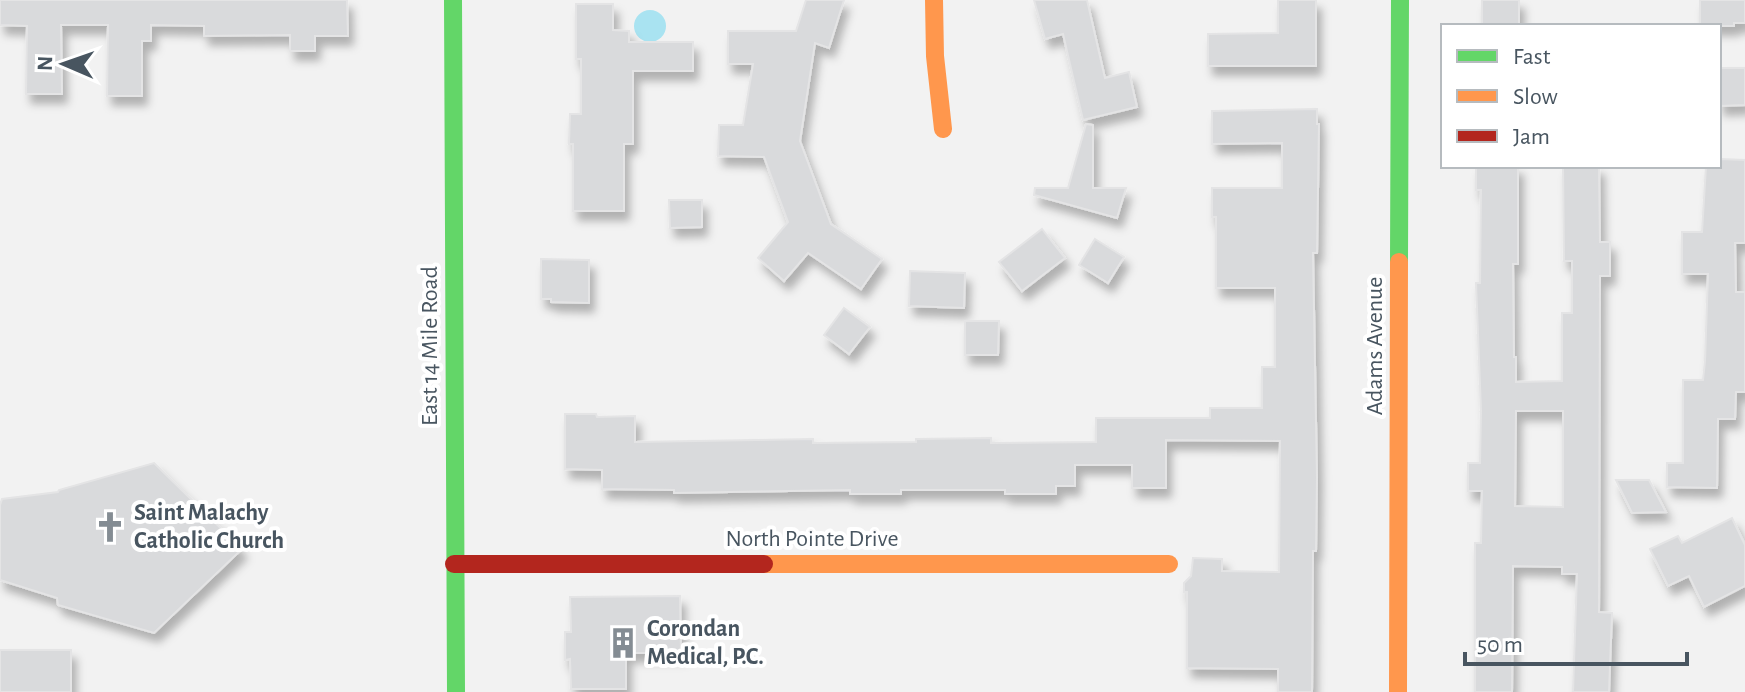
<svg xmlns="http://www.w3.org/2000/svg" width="1745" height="692" viewBox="0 0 1745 692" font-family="'Alegreya Sans',sans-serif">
  <defs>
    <filter id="shadow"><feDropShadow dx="5" dy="9" stdDeviation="4" flood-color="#0004"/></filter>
  </defs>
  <rect width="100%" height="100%" fill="#f2f2f2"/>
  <circle fill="#a9e3f1" cx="650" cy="26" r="16"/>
  <g fill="#d9dadc" stroke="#e4e4e5" stroke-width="2" fill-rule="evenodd" filter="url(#shadow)">
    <path d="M 0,0 L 347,0 L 348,36 L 315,36 L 315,51 L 290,51 L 290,35 L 204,36 L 204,26 L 151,25 L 151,41 L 142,41 L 142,96 L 107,96 L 108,25 L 61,25 L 62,94 L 26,94 L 27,26 L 0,25 Z"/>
    <path d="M 806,0 L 844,0 L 829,48 L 815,43 L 800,141 L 831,224 L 882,259 L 861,289 L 808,253 L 784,281 L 758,258 L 788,222 L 764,157 L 718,156 L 719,125 L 743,125 L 753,64 L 728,64 L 728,31 L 796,31 Z"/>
    <path d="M 1034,0 L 1087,0 L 1105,78 L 1129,72 L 1137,107 L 1083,120 L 1063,34 L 1045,39 Z"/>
    <path d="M 1278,0 L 1316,0 L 1316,66 L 1208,66 L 1208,34 L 1278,33 Z"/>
    <rect x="1482" y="0" width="37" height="26"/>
    <path d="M 1700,0 L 1745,0 L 1745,23 L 1734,23 L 1734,26 L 1700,26 Z"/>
    <path d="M 576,4 L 613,4 L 613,30 L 629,31 L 629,42 L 693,42 L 693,71 L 633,71 L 633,144 L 624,144 L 624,211 L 573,211 L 573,144 L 569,144 L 570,114 L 581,114 L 581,59 L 576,59 Z"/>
    <path d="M 1719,68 L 1745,68 L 1745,105 L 1719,106 Z"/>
    <path d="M 1317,109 L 1317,124 L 1319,124 L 1317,253 L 1313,253 L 1317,477 L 1316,551 L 1313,551 L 1312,692 L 1278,692 L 1278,669 L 1187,668 L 1187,592 L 1184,592 L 1184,583 L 1191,576 L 1193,558 L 1222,559 L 1222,571 L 1279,572 L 1280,441 L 1166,440 L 1166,488 L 1132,488 L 1132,465 L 1075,465 L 1075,486 L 1056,486 L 1056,494 L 1005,494 L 1005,490 L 901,490 L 901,494 L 850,494 L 850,490 L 674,493 L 674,490 L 602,489 L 602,470 L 565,469 L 565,414 L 596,414 L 597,417 L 635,416 L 635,442 L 813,439 L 813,443 L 916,442 L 916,439 L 991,438 L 991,443 L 1096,442 L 1096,418 L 1210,418 L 1210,408 L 1262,408 L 1262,367 L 1275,367 L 1275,288 L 1216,288 L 1216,217 L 1212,217 L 1212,188 L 1282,188 L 1282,143 L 1212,144 L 1212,111 Z"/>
    <path d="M 1086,124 L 1093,125 L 1093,188 L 1126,188 L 1117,218 L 1034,195 L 1035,188 L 1068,188 Z"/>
    <path d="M 1719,159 L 1745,160 L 1745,243 L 1735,243 L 1736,292 L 1745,292 L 1745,392 L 1736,392 L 1735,419 L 1718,419 L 1717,488 L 1667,487 L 1667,463 L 1683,463 L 1683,380 L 1703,380 L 1705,361 L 1708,274 L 1682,274 L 1682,232 L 1702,232 L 1706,166 L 1719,166 Z"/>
    <path d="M 1476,166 L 1518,166 L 1518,264 L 1513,264 L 1514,357 L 1516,357 L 1516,382 L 1562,381 L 1562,313 L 1572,313 L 1572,261 L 1564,261 L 1563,167 L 1599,166 L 1600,242 L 1610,242 L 1610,276 L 1600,276 L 1599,612 L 1612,613 L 1609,692 L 1573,692 L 1577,574 L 1562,574 L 1562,567 L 1513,566 L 1512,692 L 1475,692 L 1475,543 L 1481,543 L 1482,491 L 1468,491 L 1468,463 L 1480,463 L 1481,411 L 1476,283 L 1480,283 L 1481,190 L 1476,190 ZM 1516,411 L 1563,411 L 1563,507 L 1515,506 Z"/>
    <path d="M 669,200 L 702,200 L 702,227 L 670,228 Z"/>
    <path d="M 1042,229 L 1065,258 L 1022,291 L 999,262 Z"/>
    <path d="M 1095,239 L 1124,257 L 1108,283 L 1079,265 Z"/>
    <path d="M 541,259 L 589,260 L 589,303 L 551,302 L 551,299 L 541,299 Z"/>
    <path d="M 910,271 L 965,273 L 964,308 L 909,306 Z"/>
    <path d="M 844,308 L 870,327 L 849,354 L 824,335 Z"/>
    <path d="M 965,321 L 999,321 L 998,355 L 965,355 Z"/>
    <path d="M 154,463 L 242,549 L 154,633 L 58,605 L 57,598 L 0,580 L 0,505 L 2,499 L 58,492 L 59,490 Z"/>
    <path d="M 1616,480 L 1649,480 L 1666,512 L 1632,513 Z"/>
    <path d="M 1732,518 L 1745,545 L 1745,586 L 1704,607 L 1689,576 L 1668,586 L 1650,549 L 1678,536 L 1682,543 Z"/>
    <path d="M 680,596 L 681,653 L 626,653 L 626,689 L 571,689 L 570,659 L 565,660 L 565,632 L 571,632 L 570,597 Z"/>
    <rect x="0" y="650" width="71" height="42"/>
  </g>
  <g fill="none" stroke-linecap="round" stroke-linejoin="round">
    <g stroke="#63d668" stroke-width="18">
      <path d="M 453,0 L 456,692"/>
      <path d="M 1399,262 L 1400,0"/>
    </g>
    <g stroke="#ff974d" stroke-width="18">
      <path d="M 934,0 L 935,56 L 943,129"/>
      <path d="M 764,564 L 1169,564"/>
      <path d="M 1398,692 L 1399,262"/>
    </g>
    <path stroke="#b3261e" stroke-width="18" d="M 454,564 L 764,564"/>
  </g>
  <defs>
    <symbol id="church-bare" viewBox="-9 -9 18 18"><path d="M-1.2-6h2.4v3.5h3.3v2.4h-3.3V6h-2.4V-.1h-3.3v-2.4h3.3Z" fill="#848c93" stroke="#fff" stroke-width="2.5" paint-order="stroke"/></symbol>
    <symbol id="building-bare" viewBox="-9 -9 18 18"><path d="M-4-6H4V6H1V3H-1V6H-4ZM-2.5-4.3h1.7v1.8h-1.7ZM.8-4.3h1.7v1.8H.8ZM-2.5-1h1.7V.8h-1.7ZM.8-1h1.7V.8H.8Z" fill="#848c93" stroke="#fff" stroke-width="2.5" paint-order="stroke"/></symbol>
  </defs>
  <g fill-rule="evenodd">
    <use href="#church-bare" x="88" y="505" width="44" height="44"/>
    <use href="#building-bare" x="601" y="621" width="44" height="44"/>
  </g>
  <g text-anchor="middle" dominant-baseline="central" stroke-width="8" stroke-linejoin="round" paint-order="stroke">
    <g font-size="24" fill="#485560" stroke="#fff">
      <text transform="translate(430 346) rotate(-90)">East 14 Mile Road</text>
      <text transform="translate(1375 346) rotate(-90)">Adams Avenue</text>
      <text x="812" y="539">North Pointe Drive</text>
    </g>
    <g font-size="24" font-weight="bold" fill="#485560" stroke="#fff" text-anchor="start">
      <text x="134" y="513">Saint Malachy<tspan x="134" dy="28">Catholic Church</tspan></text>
      <text x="647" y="629">Corondan<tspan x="647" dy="28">Medical, P.C.</tspan></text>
    </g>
  </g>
  <rect x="1441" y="24" width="280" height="144" fill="#ffffff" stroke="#b6bbbf" stroke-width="2"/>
  <rect x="1457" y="50" width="40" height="12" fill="#63d668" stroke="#b6bbbf" stroke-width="2"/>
  <text x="1513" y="64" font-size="24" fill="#485560">Fast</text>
  <rect x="1457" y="90" width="40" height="12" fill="#ff974d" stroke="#b6bbbf" stroke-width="2"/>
  <text x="1513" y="104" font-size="24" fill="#485560">Slow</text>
  <rect x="1457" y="130" width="40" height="12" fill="#b3261e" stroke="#b6bbbf" stroke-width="2"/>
  <text x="1513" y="144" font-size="24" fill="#485560">Jam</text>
  <g transform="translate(64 64) rotate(272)" stroke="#ffffff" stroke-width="6" paint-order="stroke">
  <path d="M0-6L14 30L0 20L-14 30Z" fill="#485560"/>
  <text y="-12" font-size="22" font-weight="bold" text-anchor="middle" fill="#485560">N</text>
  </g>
  <path d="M1465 652v12h222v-12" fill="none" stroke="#485560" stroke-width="4"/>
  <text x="1477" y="652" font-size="24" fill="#485560" stroke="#ffffff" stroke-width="6" paint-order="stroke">50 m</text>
</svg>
